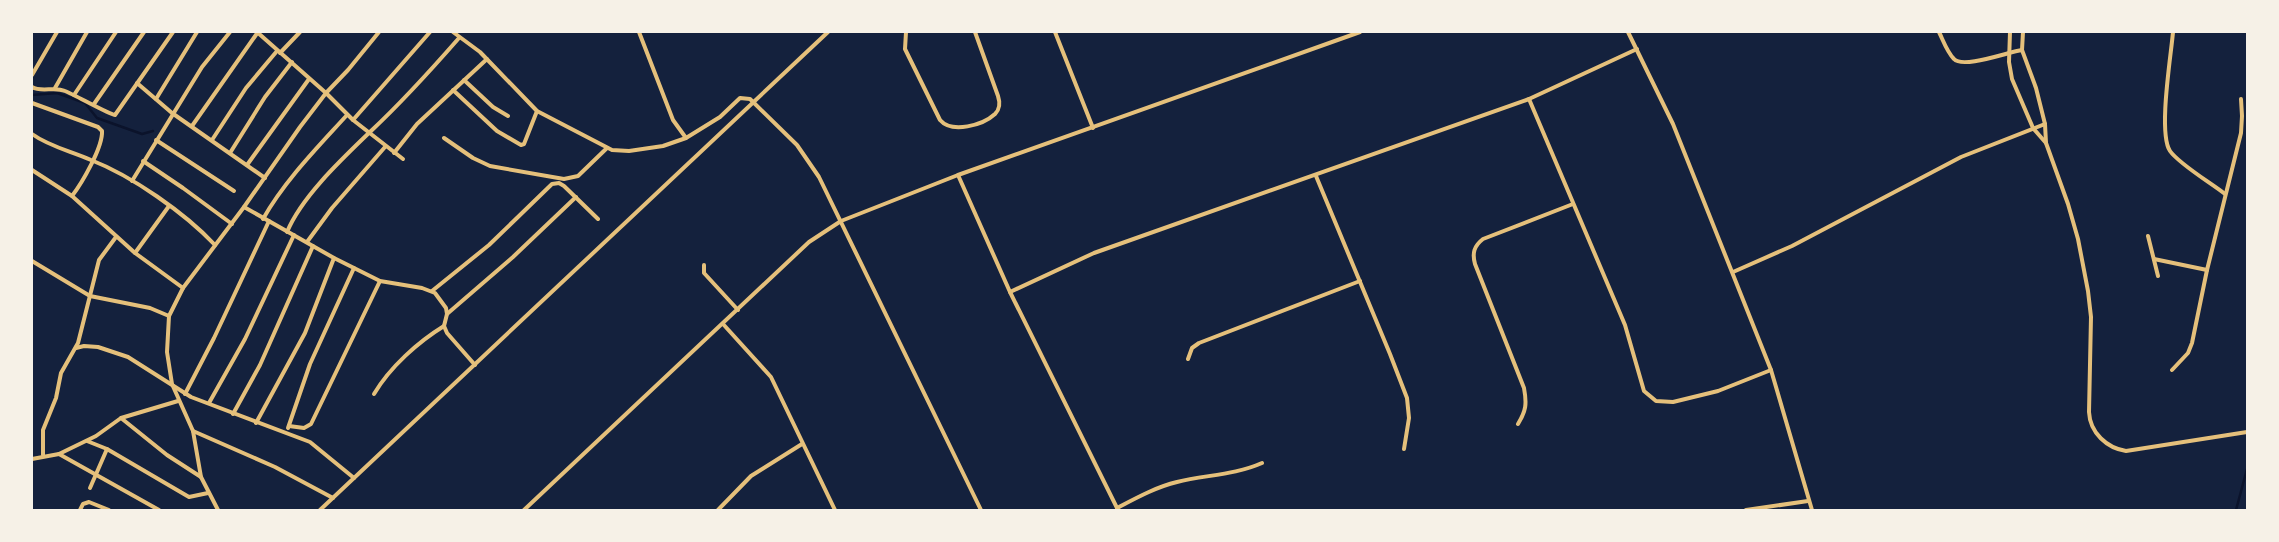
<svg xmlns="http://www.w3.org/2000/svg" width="2279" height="542" viewBox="0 0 2279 542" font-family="'Space Grotesk',sans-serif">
  <rect width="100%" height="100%" fill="#14213d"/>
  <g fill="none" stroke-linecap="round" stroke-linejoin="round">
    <g stroke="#0b132b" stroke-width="2.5">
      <path d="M 32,95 L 57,93 L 85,103 L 97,118 L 142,134 L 153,131"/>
      <path d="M 2236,510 L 2247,469"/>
    </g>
    <g stroke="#e5c07b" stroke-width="4">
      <path d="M 257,32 L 326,93 L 353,120 L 403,159"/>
      <path d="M 453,32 L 480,52 L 537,111 L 612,150 L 629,151 L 663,146 L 686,138 L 720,117 L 740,98 L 750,99 L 797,145 L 819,177 L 981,510"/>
      <path d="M 639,32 L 673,120 L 686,138"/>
      <path d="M 906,32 L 905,49 L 940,120 C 952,134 983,125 995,114 C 1000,109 1000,102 998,96 L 975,32"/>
      <path d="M 1055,32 L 1093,128"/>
      <path d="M 1628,32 L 1673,124 L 1771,370 L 1812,510"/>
      <path d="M 1939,32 C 1943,40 1947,52 1954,59 C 1963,69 2008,52 2022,50"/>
      <path d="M 2010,32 L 2009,62 L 2012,79 L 2033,128 L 2046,143"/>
      <path d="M 2023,32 L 2022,50 L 2036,88 L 2045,124 L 2046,143 L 2068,204 L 2078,239 L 2088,291 L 2091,317 L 2089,412 C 2090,433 2107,448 2126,451 L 2247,432"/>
      <path d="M 2173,32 C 2171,56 2158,133 2170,151 C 2179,164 2211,183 2225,194"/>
      <path d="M 280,53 L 300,32"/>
      <path d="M 32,75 L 57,32"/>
      <path d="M 464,80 L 493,107 L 508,116"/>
      <path d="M 137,83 L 172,113 L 265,178"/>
      <path d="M 32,87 C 42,93 54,86 65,91 C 75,95 110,115 115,115 L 173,32"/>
      <path d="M 55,88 L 87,32"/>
      <path d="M 453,90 L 497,131 L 521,145 L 524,144 L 537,111"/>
      <path d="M 74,95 L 116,32"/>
      <path d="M 156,99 L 197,32"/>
      <path d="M 1529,99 L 1625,325 L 1644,391 L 1656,401 L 1673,402 L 1718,391 L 1771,370"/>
      <path d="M 32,103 L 98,127 L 102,131 C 103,147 82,183 72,196"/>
      <path d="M 94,104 L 144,32"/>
      <path d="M 353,120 L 430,32"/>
      <path d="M 192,126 L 258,32"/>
      <path d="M 32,134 C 50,147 71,151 91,160 C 132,176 185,213 215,245"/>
      <path d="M 444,138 L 473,158 L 490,166 L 564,179 L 578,176 L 607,148"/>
      <path d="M 156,140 L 234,191"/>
      <path d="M 212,140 L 246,88 L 277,51"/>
      <path d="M 230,153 L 265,97 L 292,62"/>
      <path d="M 394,153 L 417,124 L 487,59"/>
      <path d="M 143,161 L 183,188 L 232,224"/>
      <path d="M 247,165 L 309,79"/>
      <path d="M 32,170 L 72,196 L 135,253 L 183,288"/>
      <path d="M 958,175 L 1010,292 L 1118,510"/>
      <path d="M 1316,176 L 1390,354 L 1407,398 L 1409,418 L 1404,449"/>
      <path d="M 132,181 L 202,67 L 230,32"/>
      <path d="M 244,207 L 334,258 L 380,281 L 422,288 L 435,293 L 446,308 L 447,314 L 444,326 L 447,333 L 475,365"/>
      <path d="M 263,219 C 285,180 318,147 347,115"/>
      <path d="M 287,232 C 302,196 343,158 371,131 C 402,102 431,70 459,38"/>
      <path d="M 2148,236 L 2158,276"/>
      <path d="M 307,242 L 332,208 L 385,147"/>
      <path d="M 135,253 L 169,206"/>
      <path d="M 2154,259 L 2207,270"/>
      <path d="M 32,261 L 90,296 L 150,308 L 169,316"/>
      <path d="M 704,265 L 704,273 L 738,310"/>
      <path d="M 1733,272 L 1792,246 L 1961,157 L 2045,124"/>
      <path d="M 432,291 L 489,245 L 552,184 L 559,183 L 564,186 L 598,219"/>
      <path d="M 1010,292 L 1094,253 L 1529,99 L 1637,49"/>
      <path d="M 447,314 L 513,257 L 576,197"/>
      <path d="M 723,324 L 771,377 L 835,510"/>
      <path d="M 76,348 L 84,346 L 98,347 L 128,357 L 191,397 L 310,442 L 354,478"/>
      <path d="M 1188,359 L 1192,348 L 1199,343 L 1360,281"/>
      <path d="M 2172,370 L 2188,353 L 2192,343 L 2207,270 L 2241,133 L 2242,116 L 2241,99"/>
      <path d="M 185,394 L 214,338 L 269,221"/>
      <path d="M 374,394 C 390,367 418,342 444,326"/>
      <path d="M 209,403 L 245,339 L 294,235"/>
      <path d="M 233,414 L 260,365 L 313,246"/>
      <path d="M 121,418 L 167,455 L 201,477"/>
      <path d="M 256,423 L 305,333 L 334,258"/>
      <path d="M 1518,424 C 1526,411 1527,404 1524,388 L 1475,264 C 1472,253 1474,246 1483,239 L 1573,204"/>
      <path d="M 289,426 L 304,428 L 311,424 L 380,281"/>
      <path d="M 288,428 L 310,364 L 354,268"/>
      <path d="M 193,431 L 275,467 L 333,498"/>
      <path d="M 87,441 L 107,449 L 189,497 L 208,493"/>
      <path d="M 59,454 L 159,510"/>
      <path d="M 43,455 L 43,430 L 56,398 L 61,373 L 78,343 L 99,260 L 116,237"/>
      <path d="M 32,459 L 59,454 L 96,436 L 121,418 L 178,401"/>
      <path d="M 90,488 L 107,449"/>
      <path d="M 1117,508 C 1136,498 1156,487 1177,482 C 1205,475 1235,475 1262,463"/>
      <path d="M 80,510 L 83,504 L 89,502 L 109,510"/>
      <path d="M 218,510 L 201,477 L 193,431 L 172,384 L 167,352 L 169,316 L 183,288 L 244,207 L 300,127 L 326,93 L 348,70 L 379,32"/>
      <path d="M 320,510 L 828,32"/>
      <path d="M 524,510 L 809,242 L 841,221 L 958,175 L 1360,32"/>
      <path d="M 718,510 L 751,476 L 802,444"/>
      <path d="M 1746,510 L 1808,501"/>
    </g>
  </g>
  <rect width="2279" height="542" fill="none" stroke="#f6f1e7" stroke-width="66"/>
</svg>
